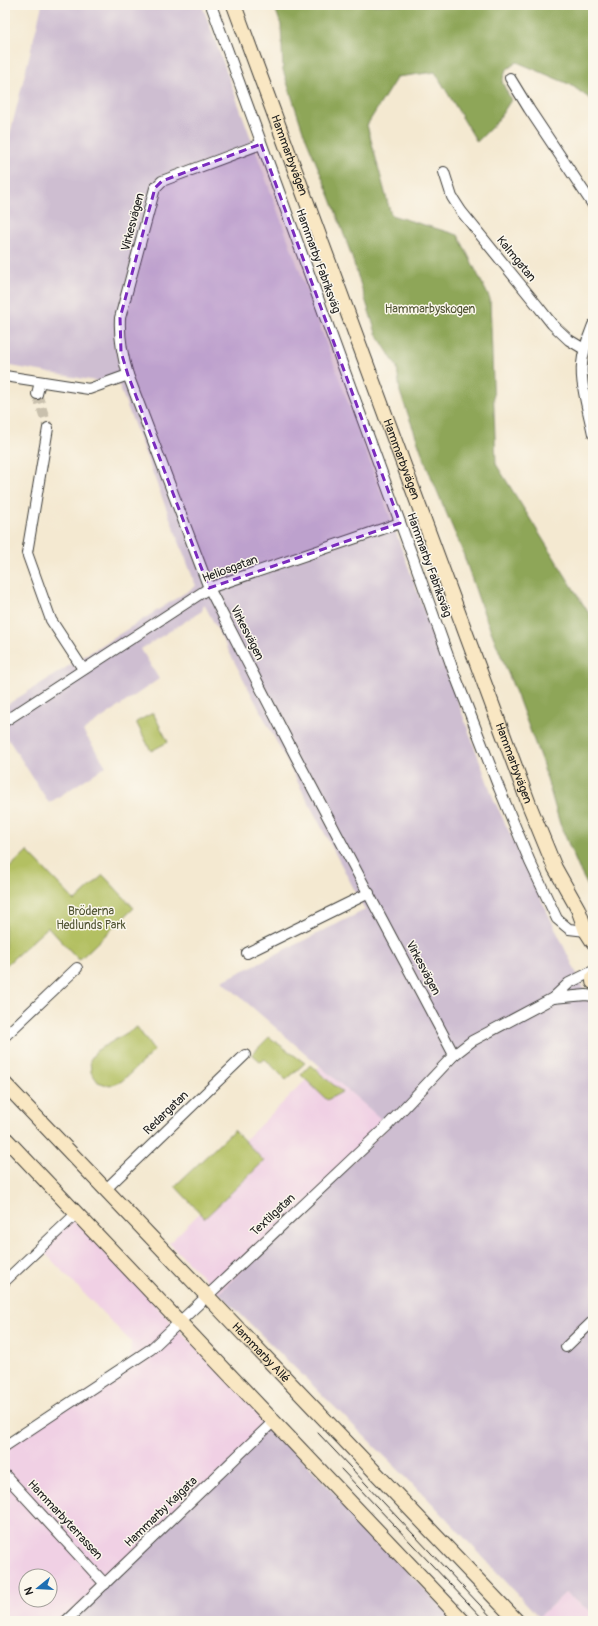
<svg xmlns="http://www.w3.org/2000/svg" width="598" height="1626" viewBox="0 0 598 1626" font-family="Pangolin,sans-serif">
  <rect width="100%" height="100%" fill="#fbf7ec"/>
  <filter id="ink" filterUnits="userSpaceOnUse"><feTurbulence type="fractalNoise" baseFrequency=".025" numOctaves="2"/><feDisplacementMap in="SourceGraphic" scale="8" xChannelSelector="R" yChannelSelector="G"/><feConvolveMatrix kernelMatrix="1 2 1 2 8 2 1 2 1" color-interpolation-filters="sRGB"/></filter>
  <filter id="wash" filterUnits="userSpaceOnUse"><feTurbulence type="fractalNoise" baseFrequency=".012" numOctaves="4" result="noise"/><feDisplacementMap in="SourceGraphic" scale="16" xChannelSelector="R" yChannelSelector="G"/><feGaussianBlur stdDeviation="0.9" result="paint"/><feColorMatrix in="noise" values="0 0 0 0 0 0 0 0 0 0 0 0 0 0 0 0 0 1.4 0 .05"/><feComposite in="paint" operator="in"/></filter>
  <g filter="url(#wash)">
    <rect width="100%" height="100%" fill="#f4e9d1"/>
    <g fill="#f0d0e4" fill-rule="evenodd">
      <path d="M 320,1066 L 389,1125 L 219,1293 L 169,1243 L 209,1204 L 245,1140 Z"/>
      <path d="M 73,1219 L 269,1424 L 65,1621 L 5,1621 L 5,1447 L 129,1364 L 131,1342 L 41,1249 ZM 26,1576 L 50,1576 L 50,1600 L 26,1600 Z"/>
      <path d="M 565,1593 L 593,1613 L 593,1621 L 543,1621 L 539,1617 Z"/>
    </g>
    <g fill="#cebed1">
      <path d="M 42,5 L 202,5 L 494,800 L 593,1008 L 593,1613 L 565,1593 L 539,1617 L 428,1499 L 219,1293 L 389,1126 L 222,981 L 365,910 L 204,604 L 202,611 L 141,649 L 159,679 L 83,731 L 106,766 L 49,803 L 5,734 L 5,706 L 196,586 L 119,385 L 5,365 L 5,154 Z"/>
      <path d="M 269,1424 L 449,1615 L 443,1621 L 65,1621 Z"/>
    </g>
    <g fill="#b3c062" stroke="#686e3f">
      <path d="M 153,713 L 168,742 L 151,751 L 136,722 Z"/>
      <path d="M 27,851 L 75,901 L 103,875 L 134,908 L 79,960 L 48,927 L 5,966 L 5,872 Z"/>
      <path d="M 137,1027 L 154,1051 L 122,1081 L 110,1086 L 98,1082 L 91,1072 L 90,1060 L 96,1051 Z"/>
      <path d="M 269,1037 L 305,1063 L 286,1080 L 265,1059 L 261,1062 L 252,1054 Z"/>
      <path d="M 310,1065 L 342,1092 L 327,1100 L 301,1075 Z"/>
      <path d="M 234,1130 L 264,1161 L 205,1218 L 175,1186 Z"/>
    </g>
    <path fill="#8ea658" stroke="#55613a" d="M 274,5 L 593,5 L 593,101 L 571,85 L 517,62 L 506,70 L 502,82 L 511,100 L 496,123 L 477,142 L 435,72 L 397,77 L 367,125 L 391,215 L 458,235 L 490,299 L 496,464 L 593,620 L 593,896 L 580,871 L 560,824 L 542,762 L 518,698 L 481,606 L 462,550 L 427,467 L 400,392 L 397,367 L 376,333 L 350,251 L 331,199 L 303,131 L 283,70 L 281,25 Z"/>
  </g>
  <g filter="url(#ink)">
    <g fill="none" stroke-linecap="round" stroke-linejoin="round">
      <path stroke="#c9c0ad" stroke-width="10" stroke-dasharray="10 5" stroke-linecap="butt" d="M 37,394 L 48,428"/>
      <defs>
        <g id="street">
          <path d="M 211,5 L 420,577 L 453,670 L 499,788 L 530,862 L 557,919 L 569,929 L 586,931"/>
          <path d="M 510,78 L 529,109 L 593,205"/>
          <path d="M 261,144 L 162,181 L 155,188 L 120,318 C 119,338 122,355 128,375 L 209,588 L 296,757 L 454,1055"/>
          <path d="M 444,172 L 452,197 L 461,211 L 537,305 L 552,324 L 569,340 L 584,349"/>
          <path d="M 593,325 C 588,338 583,350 582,364 C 580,385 589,413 593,434"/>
          <path d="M 5,376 L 89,389 L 128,375"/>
          <path d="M 37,394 L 40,382"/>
          <path d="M 48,428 L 27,553 L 51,620 L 83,669"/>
          <path d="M 5,721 L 209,588 L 400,523"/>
          <path d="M 247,953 L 369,893"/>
          <path d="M 553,998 L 586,995 L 593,996"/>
          <path d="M 5,1036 L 77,968"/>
          <path d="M 106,1189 L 245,1055"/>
          <path d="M 5,1281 L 77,1213"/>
          <path d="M 566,1347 L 593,1321"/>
          <path d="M 5,1446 L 151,1349 L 387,1126 L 454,1055 L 472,1041 L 553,998 L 569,983 L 593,971"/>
          <path d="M 5,1475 L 105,1584"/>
          <path d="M 66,1621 L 274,1421"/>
        </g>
        <g id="secondary">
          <path id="s1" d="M 234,5 L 530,807 L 555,868 L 578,909 L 586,931 L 593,942"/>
          <path d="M 593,978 L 593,982"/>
          <path id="s2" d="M 5,1084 L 517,1621"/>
          <path d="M 5,1138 L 463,1621"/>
        </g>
      </defs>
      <use href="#street" stroke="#3c3b37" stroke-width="12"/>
      <use href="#secondary" stroke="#3c3b37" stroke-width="16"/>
      <use href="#street" stroke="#fff" stroke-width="10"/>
      <use href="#secondary" stroke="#f9e7c3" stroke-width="14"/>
      <g stroke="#1c1c1c" stroke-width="1">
        <path d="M 318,1433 L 495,1621"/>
        <path d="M 341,1469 L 485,1621"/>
      </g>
    </g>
  </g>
  <path fill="#7b2cbf" fill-opacity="0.2" stroke="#7b2cbf" stroke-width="3" stroke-dasharray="8 5" stroke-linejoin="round" d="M 261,144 L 400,523 L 209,588 L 128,375 L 121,352 L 120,318 L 155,188 L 162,181 Z"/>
  <g text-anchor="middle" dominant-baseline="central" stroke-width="3" stroke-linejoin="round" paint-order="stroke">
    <g font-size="12" fill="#1c1c1c" stroke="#fbf7ec">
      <text stroke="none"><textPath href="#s1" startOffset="160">Hammarbyvägen</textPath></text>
      <text transform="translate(133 222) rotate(-75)">Virkesvägen</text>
      <text transform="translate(516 259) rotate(51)">Kalmgatan</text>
      <text transform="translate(318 261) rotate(70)">Hammarby Fabriksväg</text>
      <text stroke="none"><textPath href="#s1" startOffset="484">Hammarbyvägen</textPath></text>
      <text transform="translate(429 565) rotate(70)">Hammarby Fabriksväg</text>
      <text transform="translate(230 569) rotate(-20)">Heliosgatan</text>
      <text transform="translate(247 633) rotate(63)">Virkesvägen</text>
      <text stroke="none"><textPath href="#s1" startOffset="808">Hammarbyvägen</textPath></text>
      <text transform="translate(423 968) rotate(62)">Virkesvägen</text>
      <text transform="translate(166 1113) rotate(-44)">Redargatan</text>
      <text transform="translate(273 1215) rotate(-43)">Textilgatan</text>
      <text stroke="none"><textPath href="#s2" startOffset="371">Hammarby Allé</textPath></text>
      <text transform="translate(161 1512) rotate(-44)">Hammarby Kajgata</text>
      <text transform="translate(65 1520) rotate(47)">Hammarbyterrassen</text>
    </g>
    <g font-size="12" fill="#515534" stroke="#fbf7ec">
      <text x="430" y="309">Hammarbyskogen</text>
      <text x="91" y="911">Bröderna<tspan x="91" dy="14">Hedlunds Park</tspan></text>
    </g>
  </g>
  <rect width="598" height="1626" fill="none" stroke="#fbf7ec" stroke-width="20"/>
  <g transform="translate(38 1588) rotate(252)"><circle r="19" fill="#fbf7ec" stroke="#a29f99"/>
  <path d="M0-3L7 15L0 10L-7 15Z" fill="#1f6fb2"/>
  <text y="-6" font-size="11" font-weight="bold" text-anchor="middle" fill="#1c1c1c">N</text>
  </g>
</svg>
